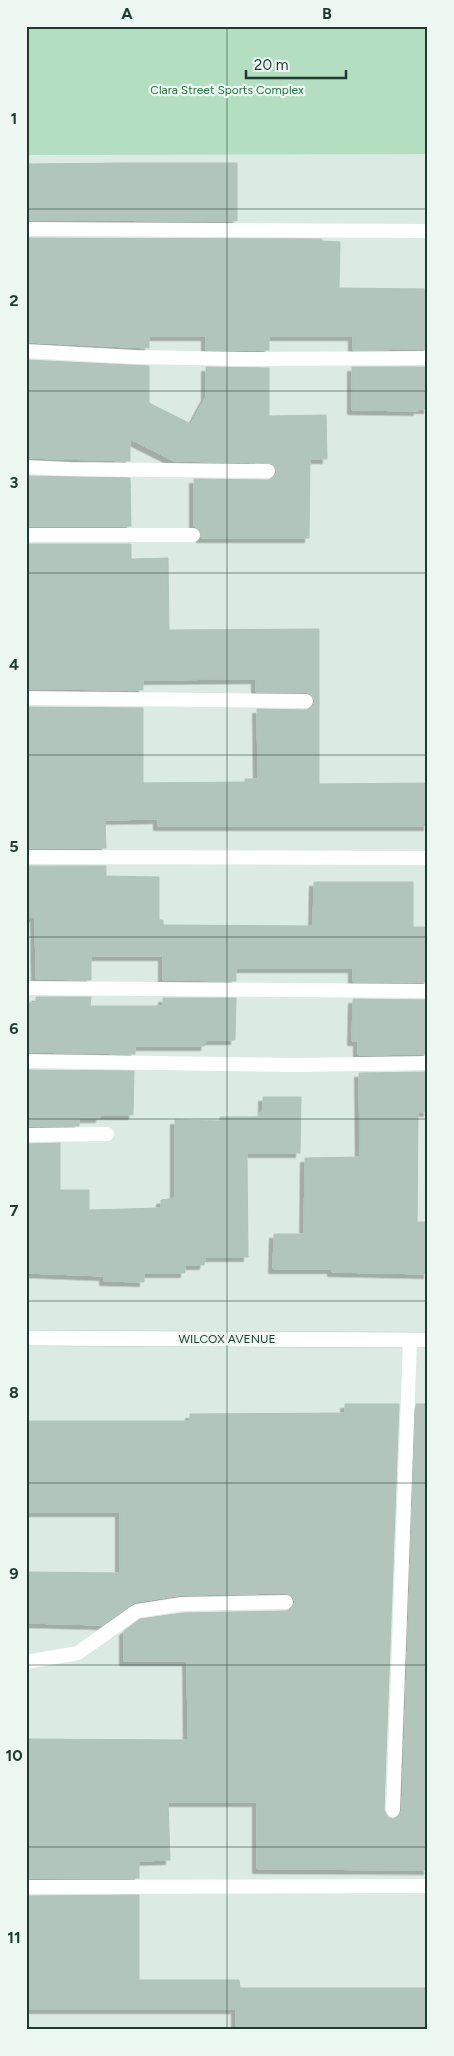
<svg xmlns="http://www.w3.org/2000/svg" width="454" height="2056" viewBox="0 0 454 2056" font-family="Figtree,sans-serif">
  <defs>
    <filter id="shadow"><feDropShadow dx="-4.5" dy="4.5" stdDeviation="0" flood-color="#0004"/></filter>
  </defs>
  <rect width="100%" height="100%" fill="#dceae4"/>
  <path fill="#b3debf" d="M 26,26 L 428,26 L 428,154 L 26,155 Z"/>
  <g fill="#b2c5bd" stroke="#aec4bb" filter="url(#shadow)">
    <path d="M 125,163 L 237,163 L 237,221 L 28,220 L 28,164 Z"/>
    <path d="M 28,238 L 322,239 L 322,241 L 340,242 L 339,288 L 428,289 L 428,349 L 353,350 L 353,336 L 269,336 L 269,350 L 206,350 L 206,336 L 149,336 L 149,348 L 26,342 L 26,240 L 29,240 Z"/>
    <path d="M 26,360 L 149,366 L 149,403 L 191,424 L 206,396 L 206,367 L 269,368 L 269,416 L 326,415 L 327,459 L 310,459 L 309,538 L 201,538 L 200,530 L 194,526 L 194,479 L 268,480 L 275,476 L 277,472 L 272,463 L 174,461 L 130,439 L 130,461 L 27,458 Z"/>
    <path d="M 352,367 L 428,367 L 428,409 L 417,409 L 418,411 L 352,410 Z"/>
    <path d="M 26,476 L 130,478 L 131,526 L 26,526 Z"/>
    <path d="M 26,544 L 131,544 L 131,559 L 168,558 L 169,630 L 319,629 L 319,784 L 428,783 L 428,826 L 158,826 L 158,819 L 105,820 L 106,848 L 28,848 L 26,707 L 143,708 L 143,783 L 245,782 L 245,779 L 258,779 L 257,709 L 306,710 L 313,706 L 315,701 L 311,694 L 306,692 L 256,692 L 256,679 L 143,680 L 143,690 L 26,689 Z"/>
    <path d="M 28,866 L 106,866 L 106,876 L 159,877 L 159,920 L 163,920 L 163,925 L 313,926 L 314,882 L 413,882 L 413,927 L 428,927 L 428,982 L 353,982 L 353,968 L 236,968 L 236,981 L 163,980 L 163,956 L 91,956 L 91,980 L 36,979 L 35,917 L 26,918 Z"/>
    <path d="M 36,997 L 91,997 L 90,1006 L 163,1006 L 163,998 L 236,998 L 235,1040 L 206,1040 L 205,1046 L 135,1046 L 135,1054 L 26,1052 L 26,1003 L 36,1003 Z"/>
    <path d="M 353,999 L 428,1000 L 428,1054 L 358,1055 L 358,1041 L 352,1041 Z"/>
    <path d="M 26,1070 L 134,1071 L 133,1115 L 100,1115 L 100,1118 L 79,1118 L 79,1126 L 26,1126 Z"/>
    <path d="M 428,1072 L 428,1112 L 418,1112 L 417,1222 L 428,1222 L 428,1274 L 332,1272 L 332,1269 L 273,1269 L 274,1234 L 304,1234 L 305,1158 L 360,1157 L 359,1073 Z"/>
    <path d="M 263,1097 L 301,1097 L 300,1153 L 247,1153 L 248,1257 L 205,1257 L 204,1265 L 185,1265 L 185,1273 L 144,1273 L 144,1282 L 104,1281 L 104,1276 L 26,1273 L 26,1144 L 60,1143 L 60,1190 L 89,1190 L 89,1210 L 161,1208 L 161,1200 L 175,1198 L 175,1120 L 220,1121 L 220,1117 L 259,1117 L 259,1113 L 263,1112 Z"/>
    <path d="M 345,1404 L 399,1404 L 384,1810 L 388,1817 L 393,1819 L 400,1815 L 402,1810 L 416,1404 L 428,1404 L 428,1870 L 257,1869 L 257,1802 L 168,1802 L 170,1860 L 139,1861 L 139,1878 L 26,1878 L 26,1739 L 188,1740 L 187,1661 L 124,1661 L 124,1631 L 140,1619 L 183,1613 L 286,1611 L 291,1609 L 295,1602 L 293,1597 L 286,1593 L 182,1595 L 135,1602 L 102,1625 L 26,1623 L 26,1572 L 120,1573 L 120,1512 L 26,1512 L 26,1421 L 190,1421 L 190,1414 L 345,1413 Z"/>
    <path d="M 139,1895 L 139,1980 L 239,1980 L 240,1988 L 428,1988 L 428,2030 L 236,2030 L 236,2009 L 26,2009 L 26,1896 Z"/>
  </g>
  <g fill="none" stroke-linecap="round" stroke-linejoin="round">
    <defs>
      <path id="secondary" d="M 26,1338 L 428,1340"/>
    </defs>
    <use href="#secondary" stroke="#afcbc1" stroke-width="16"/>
    <g stroke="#fff" stroke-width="14">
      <path d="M 26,229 L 428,231"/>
      <path d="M 26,351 L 136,357 L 245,359 L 428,358"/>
      <path d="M 26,467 L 70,469 L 268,471"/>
      <path d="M 26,535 L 193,535"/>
      <path d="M 26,698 L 306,701"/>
      <path d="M 26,857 L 428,858"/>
      <path d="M 26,988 L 428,991"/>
      <path d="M 26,1061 L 296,1065 L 428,1063"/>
      <path d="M 26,1135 L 107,1134"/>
      <path d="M 26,1662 L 78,1653 L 137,1611 L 182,1604 L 286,1602"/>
      <path d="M 393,1810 L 410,1340"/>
      <path d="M 26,1887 L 428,1886"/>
    </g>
    <use href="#secondary" stroke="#fff" stroke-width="15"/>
  </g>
  <path fill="none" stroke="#1d3a33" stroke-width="1" stroke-opacity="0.55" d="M 227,26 L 227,2030M 26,209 L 428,209M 26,391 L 428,391M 26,573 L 428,573M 26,755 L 428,755M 26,937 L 428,937M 26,1119 L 428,1119M 26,1301 L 428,1301M 26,1483 L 428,1483M 26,1665 L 428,1665M 26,1847 L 428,1847"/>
  <g text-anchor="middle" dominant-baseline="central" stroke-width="4.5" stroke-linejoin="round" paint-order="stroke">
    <g font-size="12" fill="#247444" stroke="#edf7f2">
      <text x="227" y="90">Clara Street Sports Complex</text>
    </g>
    <g font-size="12" fill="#1d3a33" stroke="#edf7f2">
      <text x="227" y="1339">WILCOX AVENUE</text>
    </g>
  </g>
  <rect width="454" height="2056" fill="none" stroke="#edf7f2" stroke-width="55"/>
  <path d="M246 70v8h100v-8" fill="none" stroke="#1d3a33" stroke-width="2.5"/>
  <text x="254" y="70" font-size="15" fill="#1d3a33" stroke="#edf7f2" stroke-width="4" paint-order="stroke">20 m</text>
  <rect x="28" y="28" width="398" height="2000" fill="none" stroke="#1d3a33" stroke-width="2"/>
  <g font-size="16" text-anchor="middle" font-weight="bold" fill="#1d3a33">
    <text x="127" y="19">A</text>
    <text x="327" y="19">B</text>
    <text x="14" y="124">1</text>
    <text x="14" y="306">2</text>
    <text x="14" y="488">3</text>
    <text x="14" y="670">4</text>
    <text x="14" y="852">5</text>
    <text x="14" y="1034">6</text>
    <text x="14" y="1216">7</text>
    <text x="14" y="1398">8</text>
    <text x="14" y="1579">9</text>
    <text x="14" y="1761">10</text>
    <text x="14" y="1943">11</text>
  </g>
</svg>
